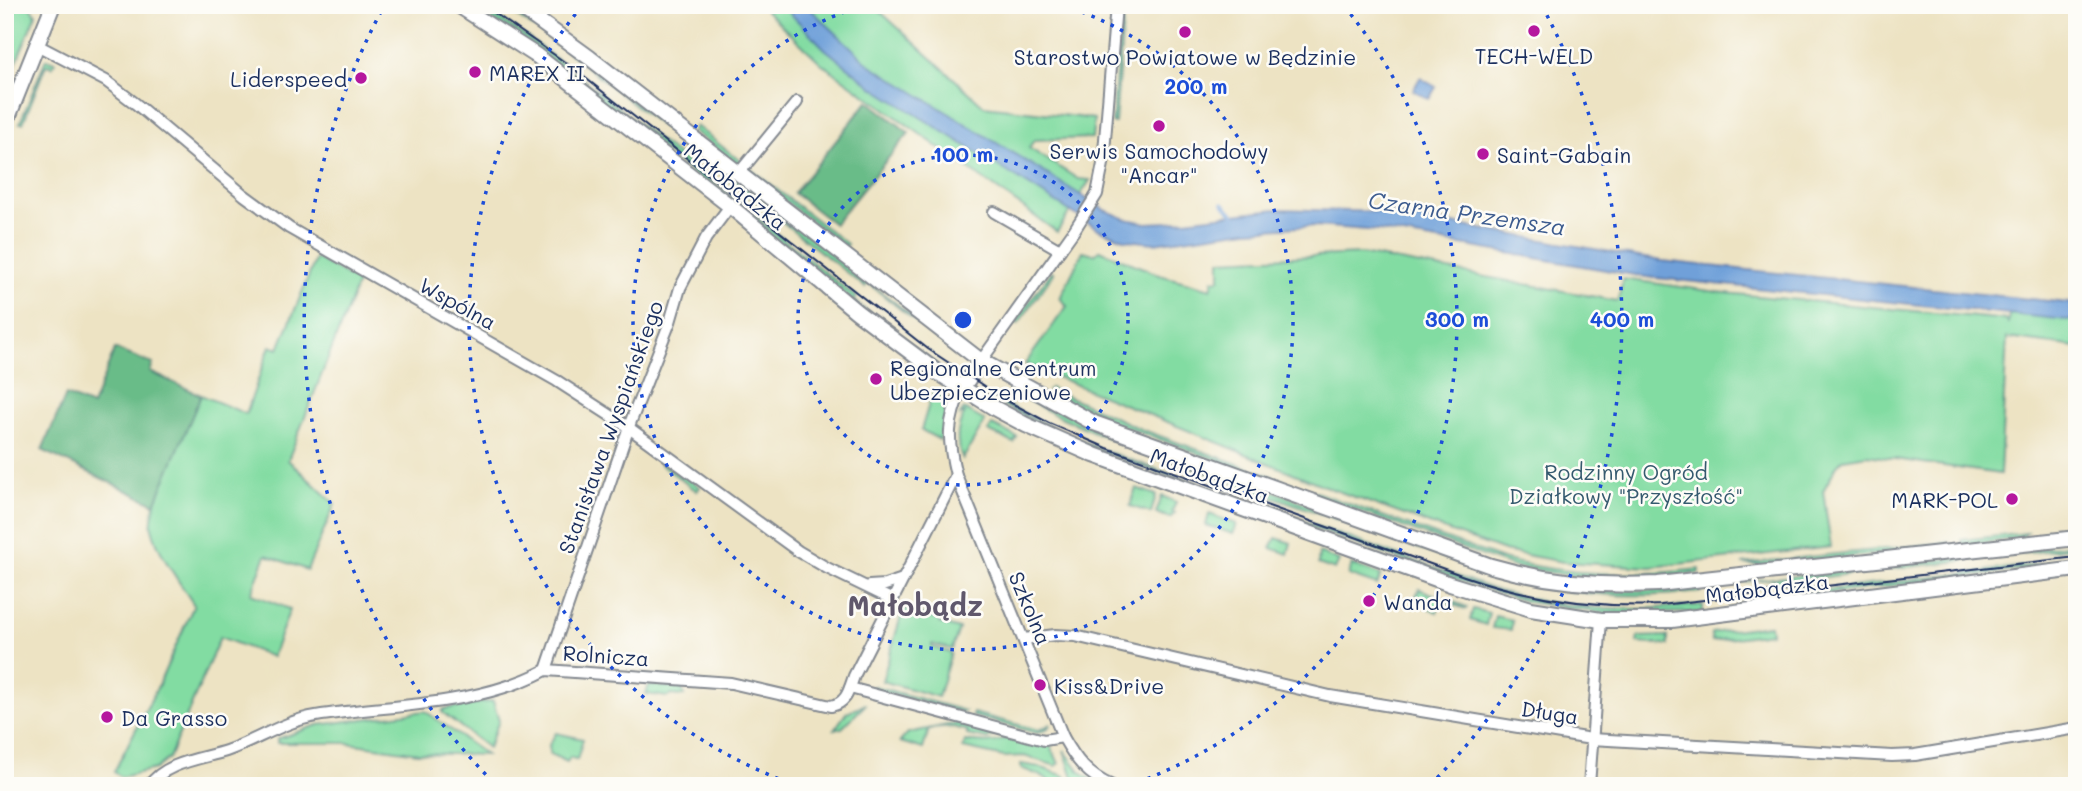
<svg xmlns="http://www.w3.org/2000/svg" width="2082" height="791" viewBox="0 0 2082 791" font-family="Mali,sans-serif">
  <rect width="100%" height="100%" fill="#fdfcf7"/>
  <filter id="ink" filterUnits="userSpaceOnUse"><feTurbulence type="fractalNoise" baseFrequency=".0143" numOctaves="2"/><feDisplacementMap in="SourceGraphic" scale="14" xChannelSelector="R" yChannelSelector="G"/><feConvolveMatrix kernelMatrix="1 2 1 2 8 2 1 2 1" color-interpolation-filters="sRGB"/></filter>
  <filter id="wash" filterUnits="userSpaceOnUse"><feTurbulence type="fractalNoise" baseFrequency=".00686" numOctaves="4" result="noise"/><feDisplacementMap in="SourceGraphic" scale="28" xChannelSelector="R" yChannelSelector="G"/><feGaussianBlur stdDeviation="1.57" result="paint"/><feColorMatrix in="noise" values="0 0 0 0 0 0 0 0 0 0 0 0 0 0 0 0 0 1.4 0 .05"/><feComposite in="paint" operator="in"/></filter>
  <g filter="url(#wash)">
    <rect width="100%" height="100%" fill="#ede3c3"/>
    <g fill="#82dca2" stroke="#4e8680" stroke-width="2">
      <path d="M 15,5 L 30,7 L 36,14 L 5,90 L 5,14 L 8,8 L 12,9 Z"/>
      <path d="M 470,5 C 495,5 620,110 647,131 C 717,186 787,242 856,297 L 854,301 L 937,365 L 906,343 L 534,47 Z"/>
      <path d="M 501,5 L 505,5 L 550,36 L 951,346 L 949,348 L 868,283 L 865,287 L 563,48 Z"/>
      <path d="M 760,5 L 873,5 L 984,106 L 1094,119 L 1092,138 L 1034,140 L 1029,148 L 1078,179 L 1090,180 L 1057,232 L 821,63 Z"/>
      <path d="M 1124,8 L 1115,123 L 1112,123 L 1121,16 Z"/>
      <path d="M 46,59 L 55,62 L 52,67 L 48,65 L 45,67 L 23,123 L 20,123 Z"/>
      <path d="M 696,126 L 743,163 L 739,165 L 693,131 Z"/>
      <path d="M 749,168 L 847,244 L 844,247 L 747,171 Z"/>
      <path d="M 1100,250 L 1160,275 L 1211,289 L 1213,280 L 1220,279 L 1220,260 L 1361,254 L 1618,301 L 1623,279 L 1725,293 L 2007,320 L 2008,324 L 2009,314 L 2077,320 L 2077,347 L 2007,338 L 2000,474 L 1867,455 L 1843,459 L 1837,465 L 1823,491 L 1831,547 L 1651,567 L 1563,562 L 1504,551 L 1332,489 L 1025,364 L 1067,306 L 1060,298 L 1083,251 L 1094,254 Z"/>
      <path d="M 316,258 L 358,282 L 288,460 L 335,504 L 307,570 L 266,555 L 251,594 L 290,609 L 272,657 L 220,637 L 169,758 L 155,769 L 121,777 L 114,772 L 159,684 L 194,605 C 179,581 159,556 152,528 C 147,507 191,419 201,395 L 246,414 L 270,346 L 279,349 Z"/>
      <path d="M 1052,271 L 1054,273 L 1018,324 L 1015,321 Z"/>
      <path d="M 1012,387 L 1059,411 L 1500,576 C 1567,594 1632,594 1700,586 L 1701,592 C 1632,599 1566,596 1499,577 L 1106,437 L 1054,414 L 1010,391 Z"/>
      <path d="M 1050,388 L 1143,430 L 1505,560 C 1571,576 1632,577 1699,569 L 1699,573 L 1642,580 L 1602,580 L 1514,567 L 1097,417 L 1048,391 Z"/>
      <path d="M 933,391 L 948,402 L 940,440 L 921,430 Z"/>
      <path d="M 1003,403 L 1056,430 L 1097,448 L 1498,591 L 1544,602 L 1595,608 L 1640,609 L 1703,605 L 1703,612 L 1608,614 L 1528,602 L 1457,580 L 1105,453 L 1055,432 L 1002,405 Z"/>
      <path d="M 964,409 L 985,421 L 963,459 C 955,443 956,428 965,413 L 960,415 Z"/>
      <path d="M 992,425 L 1017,437 L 1014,443 L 988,431 Z"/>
      <path d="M 663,459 L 700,487 L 697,491 L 660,464 Z"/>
      <path d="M 1136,488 L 1156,495 L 1151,513 L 1130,506 Z"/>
      <path d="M 1162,496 L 1176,502 L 1172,512 L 1175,513 L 1170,518 L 1156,513 Z"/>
      <path d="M 1209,514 L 1237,524 L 1233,534 L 1206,525 Z"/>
      <path d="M 2027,533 L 2021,538 L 1963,545 L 1962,540 Z"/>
      <path d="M 1276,538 L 1291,543 L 1288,554 L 1271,548 Z"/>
      <path d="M 1950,542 L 1950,546 L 1767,566 L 1742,564 Z"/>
      <path d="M 2077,544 L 2077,547 L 1775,583 L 1774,578 L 1707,586 Z"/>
      <path d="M 1319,553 L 1339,561 L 1335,570 L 1318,564 Z"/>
      <path d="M 2077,560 L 2077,563 L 1777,600 L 1776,596 Z"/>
      <path d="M 1352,565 L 1381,575 L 1377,585 L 1348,575 Z"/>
      <path d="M 1419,589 L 1467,607 L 1466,609 L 1441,601 L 1437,612 L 1414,601 Z"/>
      <path d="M 903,609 L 939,620 L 939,623 L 959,629 L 952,649 L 932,644 L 932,647 L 951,653 L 938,697 L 882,681 Z"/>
      <path d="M 1473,609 L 1489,613 L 1486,625 L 1470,620 Z"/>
      <path d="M 1495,616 L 1512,620 L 1511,630 L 1492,628 Z"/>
      <path d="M 1770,625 L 1771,633 L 1712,641 L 1711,633 Z"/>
      <path d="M 1668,636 L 1668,645 L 1637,643 L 1638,637 Z"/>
      <path d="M 649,685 L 682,688 L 684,696 L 670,695 L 668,697 L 646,694 Z"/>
      <path d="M 874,686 L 965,711 L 962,713 L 872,689 Z"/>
      <path d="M 493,701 L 499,721 L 488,748 L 442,712 L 444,709 Z"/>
      <path d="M 866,704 L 842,728 L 835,729 L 846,713 Z"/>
      <path d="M 425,711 L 486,755 L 418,753 L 348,743 L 277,743 L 277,739 L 318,725 Z"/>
      <path d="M 973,713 L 1039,730 L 1051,724 L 1046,730 L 1037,733 L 972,716 Z"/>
      <path d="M 957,723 L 994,733 L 993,736 L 987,739 L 967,735 L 968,731 L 954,727 L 929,729 L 923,749 L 900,742 L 908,733 Z"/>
      <path d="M 556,733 L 583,739 L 577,760 L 570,757 L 567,762 L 550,754 L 549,745 Z"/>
      <path d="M 1010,736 L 1051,746 L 1059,764 L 1056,766 L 1024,756 L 1004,757 L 963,748 L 965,741 C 982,743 995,745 1010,736 Z"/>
      <path d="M 1064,750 L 1080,771 L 1099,786 L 1076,786 Z"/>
      <path d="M 1021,764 L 1039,767 L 1065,776 L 1069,786 L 1052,786 L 1046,778 L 1021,768 Z"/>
    </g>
    <g fill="#69bc88" stroke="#427673" stroke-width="2">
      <path d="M 868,101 L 909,133 L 834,224 L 794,193 Z"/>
      <path d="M 115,349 L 153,364 L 150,372 L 201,395 L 155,504 L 42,450 L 66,395 L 92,406 Z"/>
    </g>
    <g fill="#6fa0d9" stroke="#45689c" stroke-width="2">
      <path d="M 782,5 L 806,5 L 869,64 L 1105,210 L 1126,219 L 1146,223 L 1169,222 L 1276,209 L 1385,212 L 1662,261 L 2077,304 L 2077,321 L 1646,277 L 1380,231 L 1316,226 L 1247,230 L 1154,243 L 1127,240 L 1100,230 L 874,88 L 825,49 Z"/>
      <path d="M 1420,78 L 1436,87 L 1429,99 L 1413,90 Z"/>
    </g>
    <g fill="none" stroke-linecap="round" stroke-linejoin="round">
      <path stroke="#6fa0d9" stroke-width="3.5" d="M 1223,203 L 1236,217"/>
    </g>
  </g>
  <g filter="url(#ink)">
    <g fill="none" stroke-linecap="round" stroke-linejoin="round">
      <defs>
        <g id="minor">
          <path d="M 37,45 L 106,81 L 136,104 L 244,195 L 289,228 L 557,381 L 625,425 L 798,551 L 827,568 L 893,600"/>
          <path d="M 739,173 L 797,102"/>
          <path d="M 994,212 L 1060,250"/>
          <path d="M 981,361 L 1075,229 L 1097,194 L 1103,164 L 1116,5"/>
          <path d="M 962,388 C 947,422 947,439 956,475 L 1063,737 C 1076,760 1087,775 1112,786"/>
          <path d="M 869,586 L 885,585 L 903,579"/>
          <path d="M 1024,639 L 1055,635 L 1075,636 L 1330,696 L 1591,739 L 1892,756 L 1915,755 L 2077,728"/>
          <path d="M 546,670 L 631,421 L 670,322 L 680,288 L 706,238 L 730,206"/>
          <path d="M 850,688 L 1044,740 L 1063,737"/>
          <path d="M 149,786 C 165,762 201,759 226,751 C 256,741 284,721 316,716 C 392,704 476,707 546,670 L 731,683 L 831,706 C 847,703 849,690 854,676 L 956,475"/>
          <path d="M 1589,786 L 1601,620"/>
        </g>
        <g id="tertiary">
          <path d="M 458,5 L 537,56 L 730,206 L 857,312 L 937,372 L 996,409 L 1026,425 L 1094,455 L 1450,584 L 1531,609 L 1601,620 L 1672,620 L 2077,569"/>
          <path d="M 517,5 L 590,58 L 981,361 L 1094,423 L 1491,566 C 1547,582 1600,587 1658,584 L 2077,538"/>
          <path d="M 5,125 L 53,5"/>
          <path d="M 962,388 L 981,361"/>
        </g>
      </defs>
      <use href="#minor" stroke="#848990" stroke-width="14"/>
      <use href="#tertiary" stroke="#848990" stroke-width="18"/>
      <use href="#minor" stroke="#fff" stroke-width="10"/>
      <use href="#tertiary" stroke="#fff" stroke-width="14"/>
      <path stroke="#1b2f5e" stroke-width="2" d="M 483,5 L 569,65 L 928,349 L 1002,398 L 1049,423 L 1107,448 L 1464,576 C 1528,598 1593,608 1661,605 L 2077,557"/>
    </g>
  </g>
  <g fill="none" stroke="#1d4ed8" stroke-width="3.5" stroke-dasharray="3.5 7">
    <circle cx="963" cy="320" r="165"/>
    <path d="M1062 5A330 330 0 1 1 864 5"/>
    <path d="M798 786A494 494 0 0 1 582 6M1344 6A494 494 0 0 1 1128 786"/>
    <path d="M493 782A659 659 0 0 1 384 6M1542 6A659 659 0 0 1 1433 782"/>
  </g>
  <g fill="#b5179e" stroke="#fdfcf7" stroke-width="2.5">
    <circle cx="1534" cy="31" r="7"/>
    <circle cx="1185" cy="32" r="7"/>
    <circle cx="475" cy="72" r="7"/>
    <circle cx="361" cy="78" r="7"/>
    <circle cx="1159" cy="126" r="7"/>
    <circle cx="1483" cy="154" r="7"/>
    <circle cx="876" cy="379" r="7"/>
    <circle cx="2012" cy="499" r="7"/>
    <circle cx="1369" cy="601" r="7"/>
    <circle cx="1040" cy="685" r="7"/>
    <circle cx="107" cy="717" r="7"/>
  </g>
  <g text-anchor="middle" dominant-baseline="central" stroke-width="5" stroke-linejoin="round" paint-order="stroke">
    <g font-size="21" fill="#1b2f5e" stroke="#fdfcf7" text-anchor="start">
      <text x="1534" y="55" text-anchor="middle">TECH-WELD</text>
      <text x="1185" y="56" text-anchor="middle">Starostwo Powiatowe w Będzinie</text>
      <text x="489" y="72">MAREX II</text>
      <text x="347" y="78" text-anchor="end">Liderspeed</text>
      <text x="1159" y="150" text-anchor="middle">Serwis Samochodowy<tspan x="1159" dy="24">"Ancar"</tspan></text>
      <text x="1497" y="154">Saint-Gabain</text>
      <text x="890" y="367">Regionalne Centrum<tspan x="890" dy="24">Ubezpieczeniowe</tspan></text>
      <text x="1998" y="499" text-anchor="end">MARK-POL</text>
      <text x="1383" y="601">Wanda</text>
      <text x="1054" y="685">Kiss&amp;Drive</text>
      <text x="121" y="717">Da Grasso</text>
    </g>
    <g font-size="21" fill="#1b2f5e" stroke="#fdfcf7">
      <text transform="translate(736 186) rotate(39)">Małobądzka</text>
      <text transform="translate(458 303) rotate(29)">Wspólna</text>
      <text transform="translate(610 427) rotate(-70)">Stanisława Wyspiańskiego</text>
      <text transform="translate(1210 475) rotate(20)">Małobądzka</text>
      <text transform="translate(1767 588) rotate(-7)">Małobądzka</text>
      <text transform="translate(1031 608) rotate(67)">Szkolna</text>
      <text transform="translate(606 655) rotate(4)">Rolnicza</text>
      <text transform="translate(1550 712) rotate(9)">Długa</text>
    </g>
    <g font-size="21" fill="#355a6f" stroke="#fdfcf7">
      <text x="1626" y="471">Rodzinny Ogród<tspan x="1626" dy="24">Działkowy "Przyszłość"</tspan></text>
    </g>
    <g font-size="23" font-style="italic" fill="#3d5c8f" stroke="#fdfcf7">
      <text transform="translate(1467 213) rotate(8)">Czarna Przemsza</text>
    </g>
    <g font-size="28" font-weight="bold" fill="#60586c" stroke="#fdfcf7">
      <text x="915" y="605">Małobądz</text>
    </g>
  </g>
  <circle cx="963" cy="320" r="10" fill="#1d4ed8" stroke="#fdfcf7" stroke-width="3.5"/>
  <g font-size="21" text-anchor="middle" font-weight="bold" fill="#1d4ed8" stroke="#fdfcf7" stroke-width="5" stroke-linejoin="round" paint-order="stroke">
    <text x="1196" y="94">200 m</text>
    <text x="963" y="162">100 m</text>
    <text x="1457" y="327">300 m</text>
    <text x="1622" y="327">400 m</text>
  </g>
  <rect width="2082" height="791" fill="none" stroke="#fdfcf7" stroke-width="28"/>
</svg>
